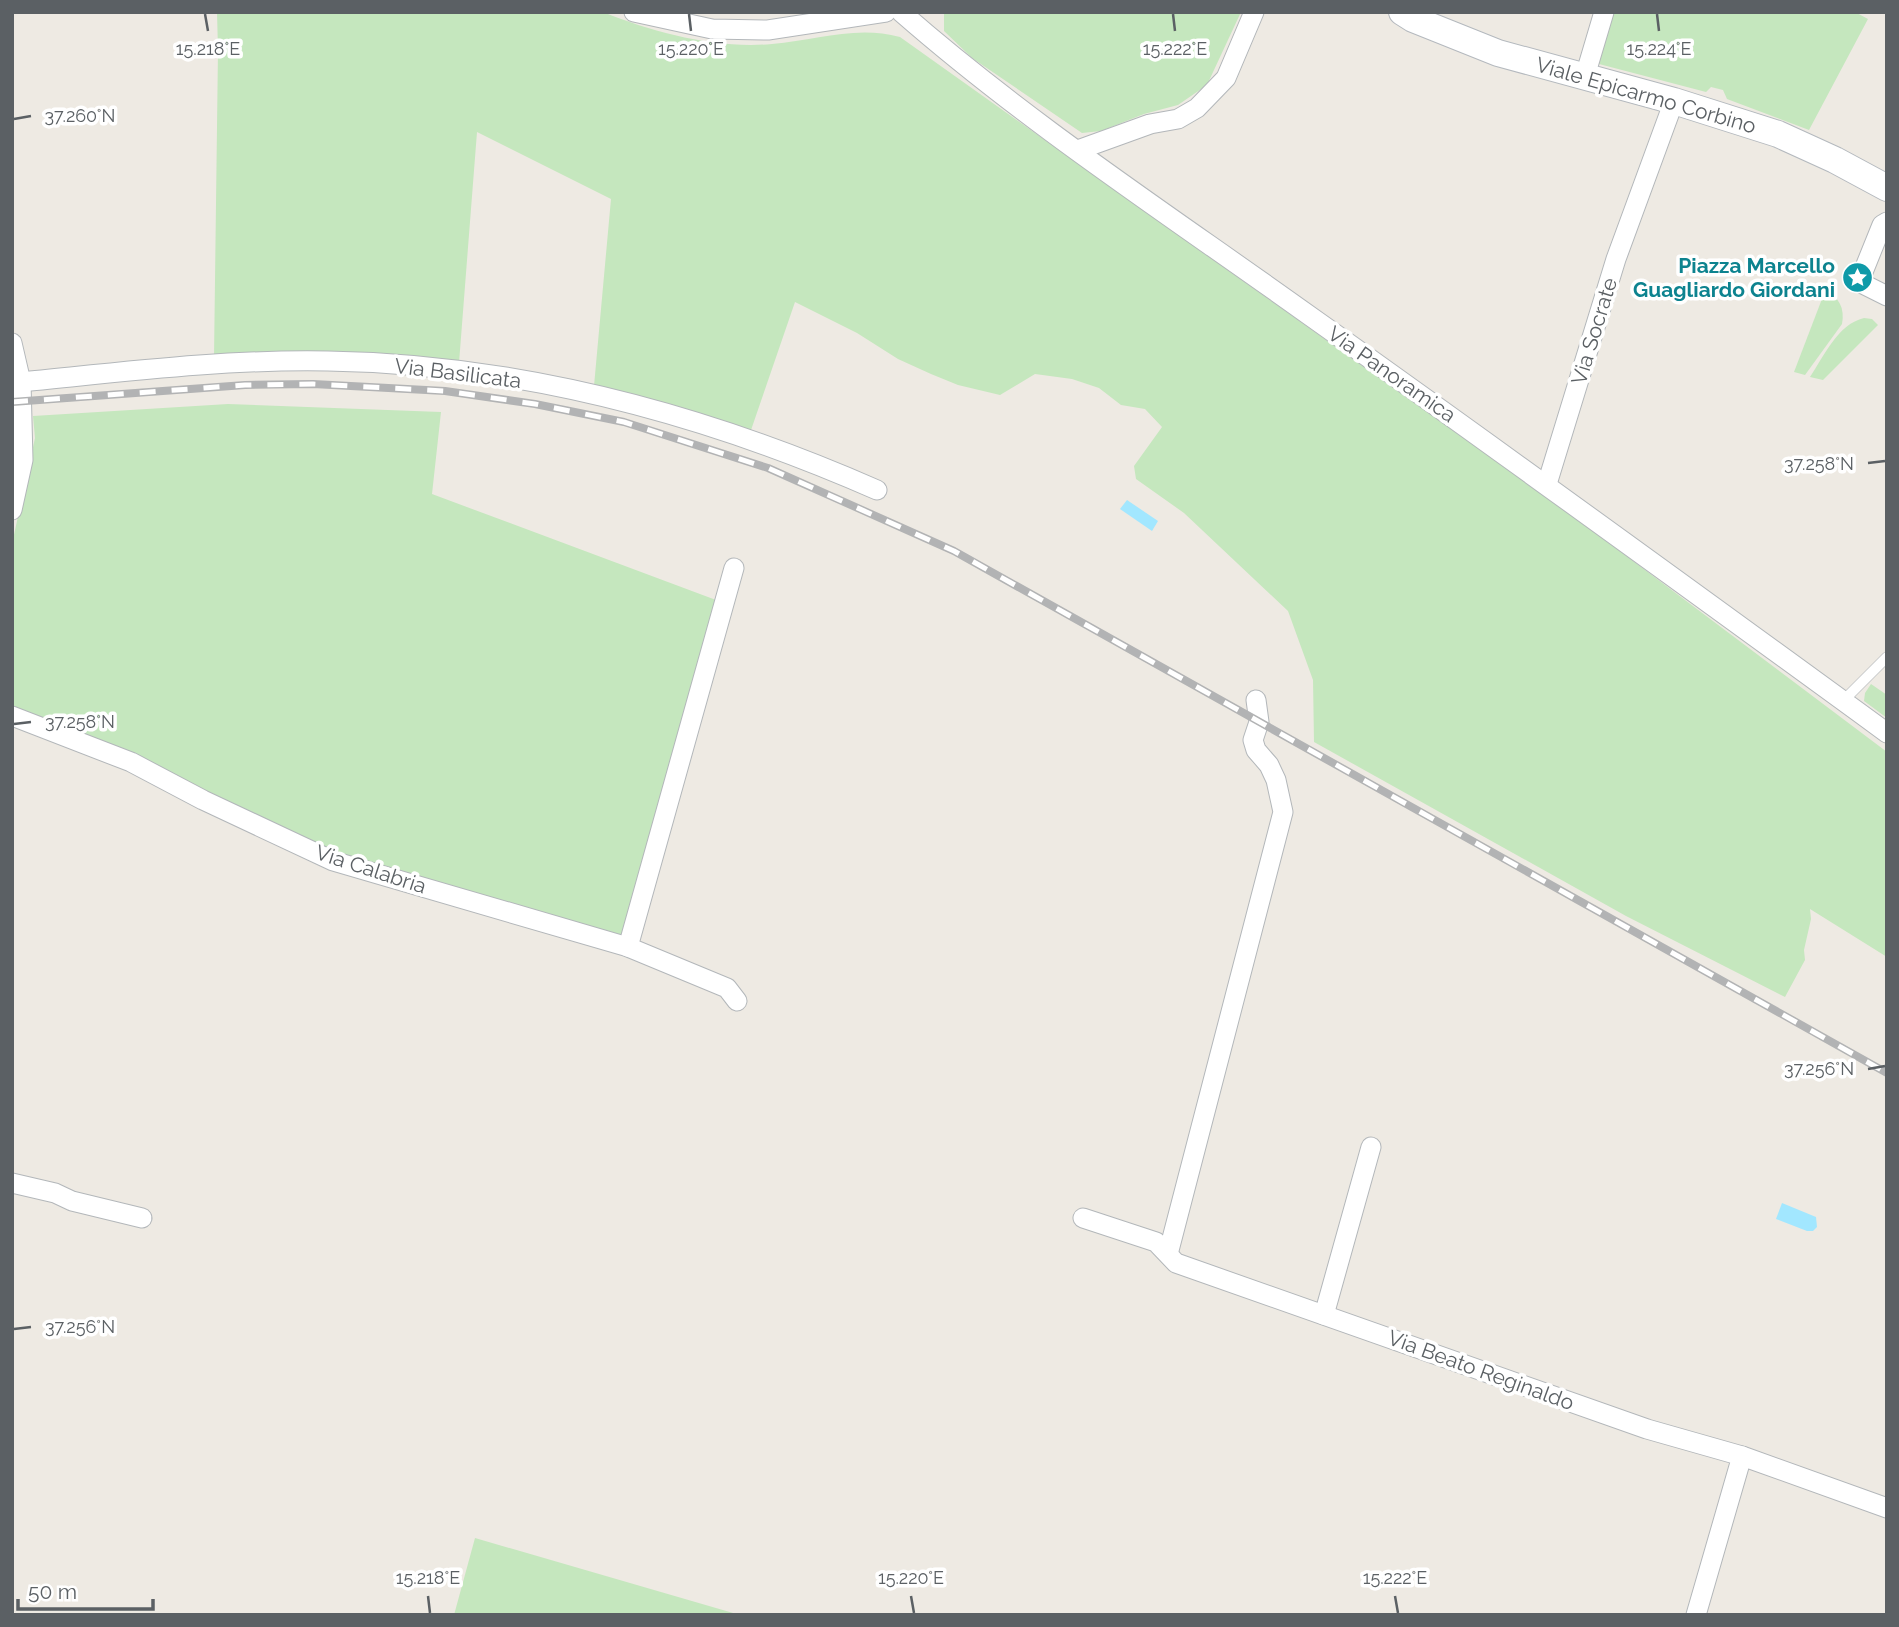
<svg xmlns="http://www.w3.org/2000/svg" width="1899" height="1627" viewBox="0 0 1899 1627" font-family="Raleway,sans-serif">
  <rect width="100%" height="100%" fill="#eeeae3"/>
  <g fill="#c5e7be">
    <path d="M 217,12 L 603,12 C 655,33 716,49 772,44 C 816,40 857,25 900,37 L 1568,512 L 1887,752 L 1887,957 L 1810,909 L 1811,919 L 1804,950 L 1805,960 L 1785,997 L 1626,916 L 1314,742 L 1313,680 L 1288,611 L 1184,513 L 1136,479 L 1134,466 L 1162,427 L 1145,409 L 1121,405 L 1099,388 L 1072,379 L 1035,374 L 1000,395 L 958,385 L 931,374 L 898,359 L 857,333 L 795,302 L 750,433 L 594,386 L 611,199 L 477,132 L 459,363 L 214,358 L 218,50 Z"/>
    <path d="M 944,12 L 1241,12 L 1207,85 L 1178,105 L 1144,114 L 1101,131 L 1082,133 L 972,58 L 944,31 Z"/>
    <path d="M 1611,12 L 1855,12 L 1868,19 L 1809,130 L 1727,99 L 1723,90 L 1711,87 L 1706,92 L 1599,64 L 1597,60 Z"/>
    <path d="M 1825,291 C 1839,297 1845,308 1842,324 L 1805,375 L 1794,372 Z"/>
    <path d="M 1864,318 L 1872,319 L 1878,325 L 1823,380 L 1810,377 C 1824,356 1838,324 1864,318 Z"/>
    <path d="M 228,404 L 441,412 L 432,494 L 716,600 L 626,932 L 614,937 L 341,858 L 12,711 L 12,544 L 35,438 L 33,416 Z"/>
    <path d="M 1871,684 L 1887,695 L 1887,718 L 1864,701 L 1865,693 Z"/>
    <path d="M 475,1538 L 740,1615 L 454,1615 Z"/>
  </g>
  <g fill="#a2e7ff">
    <path d="M 1127,500 L 1158,521 L 1152,531 L 1120,509 Z"/>
    <path d="M 1782,1203 L 1816,1217 L 1817,1227 L 1813,1231 L 1807,1231 L 1776,1219 Z"/>
  </g>
  <g fill="none" stroke-linecap="round" stroke-linejoin="round">
    <defs>
      <path id="service" d="M 1843,701 L 1887,657"/>
      <g id="minor">
        <path d="M 634,12 L 712,29 L 768,30 L 886,12"/>
        <path d="M 901,12 C 1029,124 1172,217 1310,316 C 1503,453 1695,593 1887,733"/>
        <path d="M 1585,76 L 1604,12"/>
        <path d="M 1078,150 L 1150,124 L 1178,119 L 1197,108 L 1226,78 L 1254,12"/>
        <path d="M 1887,222 L 1882,225 L 1859,282 L 1887,296"/>
        <path d="M 12,343 L 21,382 L 23,460 L 12,510"/>
        <path d="M 21,382 C 123,372 226,359 328,361 C 519,364 704,414 877,490"/>
        <path d="M 1547,484 L 1616,259 L 1674,101"/>
        <path d="M 12,716 L 131,762 L 203,800 L 333,861 L 628,947 L 727,988 L 737,1001"/>
        <path d="M 628,947 L 734,568"/>
        <path d="M 12,1183 L 55,1193 L 72,1201 L 142,1218"/>
        <path d="M 1083,1218 L 1156,1242 L 1176,1263 L 1647,1429 L 1742,1456 L 1887,1508"/>
        <path d="M 1168,1254 L 1283,812 L 1276,780 L 1269,765 L 1256,750 L 1253,740 L 1259,722 L 1256,700"/>
        <path d="M 1324,1315 L 1371,1147"/>
        <path d="M 1696,1615 L 1742,1456"/>
      </g>
      <path id="secondary" d="M 1402,12 L 1413,19 L 1498,53 L 1674,101 L 1778,134 L 1835,160 L 1887,188"/>
    </defs>
    <use href="#service" stroke="#b3b7ba" stroke-width="11"/>
    <use href="#minor" stroke="#b3b7ba" stroke-width="21"/>
    <use href="#secondary" stroke="#b4b9be" stroke-width="28"/>
    <use href="#service" stroke="#fff" stroke-width="10"/>
    <use href="#minor" stroke="#fff" stroke-width="19"/>
    <use href="#secondary" stroke="#fff" stroke-width="26"/>
    <defs>
      <path id="rail" d="M 12,402 L 245,385 L 313,384 L 445,391 L 535,404 L 624,422 L 768,468 L 954,551 L 1887,1073"/>
    </defs>
    <use href="#rail" stroke="#b2b3b4" stroke-width="8"/>
    <use href="#rail" stroke="#fff" stroke-width="5" stroke-dasharray="16" stroke-linecap="butt"/>
  </g>
  <path fill="none" stroke="#5b6064" stroke-width="2.5" d="M 205,14 L 208,31M 689,14 L 691,31M 1173,14 L 1175,31M 1657,14 L 1659,31M 14,119 L 31,116M 1868,463 L 1885,461M 14,724 L 31,722M 1868,1069 L 1885,1066M 14,1329 L 31,1327M 428,1596 L 430,1613M 911,1596 L 914,1613M 1395,1596 L 1398,1613"/>
  <defs>
    <symbol id="sight-disc" viewBox="-11 -11 22 22"><circle r="9.5" fill="#0f9aa8" stroke="#fff"/><path d="M0-6L1.8-2.2L6-1.7L2.9 1.2L3.7 5.4L0 3.3L-3.7 5.4L-2.9 1.2L-6-1.7L-1.8-2.2Z" fill="#fff"/></symbol>
  </defs>
  <g fill-rule="evenodd">
    <use href="#sight-disc" x="1840" y="260" width="35" height="35"/>
  </g>
  <g text-anchor="middle" dominant-baseline="central" stroke-width="7" stroke-linejoin="round" paint-order="stroke">
    <g font-size="21" fill="#5b6064" stroke="#fff">
      <text transform="translate(1646 95) rotate(16)">Viale Epicarmo Corbino</text>
      <text transform="translate(1594 331) rotate(-73)">Via Socrate</text>
      <text transform="translate(458 373) rotate(7)">Via Basilicata</text>
      <text transform="translate(1392 374) rotate(35)">Via Panoramica</text>
      <text transform="translate(371 869) rotate(18)">Via Calabria</text>
      <text transform="translate(1481 1370) rotate(20)">Via Beato Reginaldo</text>
    </g>
    <g font-size="21" font-weight="bold" fill="#0d838f" stroke="#fff" text-anchor="end">
      <text x="1835" y="265">Piazza Marcello<tspan x="1835" dy="24">Guagliardo Giordani</tspan></text>
    </g>
  </g>
  <g font-size="18" text-anchor="middle" fill="#5b6064" stroke="#fff" stroke-width="7" stroke-linejoin="round" paint-order="stroke">
    <text x="208" y="55">15.218°E</text>
    <text x="691" y="55">15.220°E</text>
    <text x="1175" y="55">15.222°E</text>
    <text x="1659" y="55">15.224°E</text>
    <text x="80" y="122">37.260°N</text>
    <text x="1819" y="470">37.258°N</text>
    <text x="80" y="728">37.258°N</text>
    <text x="1819" y="1075">37.256°N</text>
    <text x="80" y="1333">37.256°N</text>
    <text x="428" y="1584">15.218°E</text>
    <text x="911" y="1584">15.220°E</text>
    <text x="1395" y="1584">15.222°E</text>
  </g>
  <rect width="1899" height="1627" fill="none" stroke="#5b6064" stroke-width="28"/>
  <path d="M18 1599v10h135v-10" fill="none" stroke="#5b6064" stroke-width="3.5"/>
  <text x="28" y="1599" font-size="21" fill="#5b6064" stroke="#ffffff" stroke-width="5" paint-order="stroke">50 m</text>
</svg>
